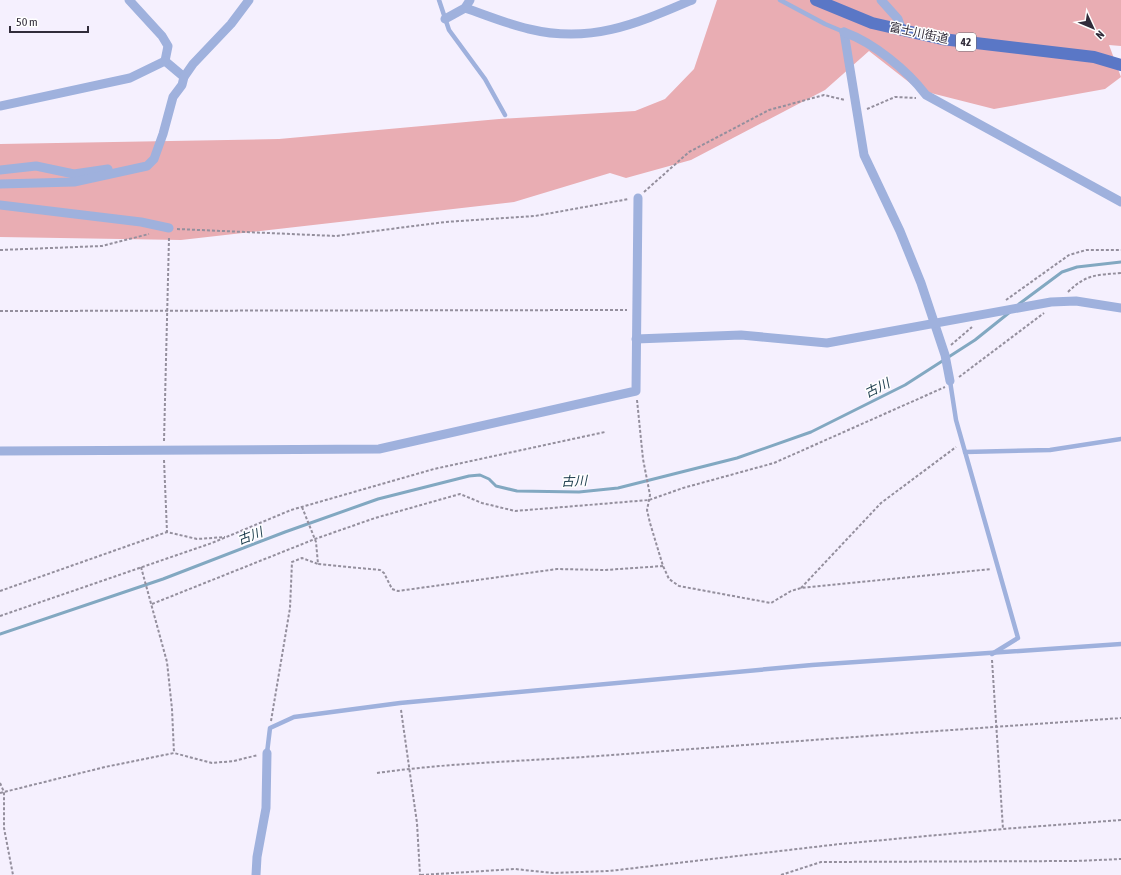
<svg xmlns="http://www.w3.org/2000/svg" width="1121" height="875" viewBox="0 0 1121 875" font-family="'Asap Condensed','Noto Sans JP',sans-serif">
  <rect width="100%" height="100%" fill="#f5f0fe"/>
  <path fill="#e9adb3" d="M 717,0 L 1121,0 L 1121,46 L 1109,45 L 1121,77 L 1105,89 L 994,109 L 919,90 L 869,51 L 825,90 L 691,160 L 626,178 L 610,173 L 514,202 L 181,240 L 0,237 L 0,144 L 279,139 L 499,119 L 635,111 L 665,99 L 694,69 Z"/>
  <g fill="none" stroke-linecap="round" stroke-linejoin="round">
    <g stroke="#82a8c1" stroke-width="3">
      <path d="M 1019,304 L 1062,272 L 1077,267 L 1121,262"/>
      <path d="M 0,634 L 163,579 L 285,532 L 378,499 L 469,476 L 480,475 L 489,479 L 496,486 L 517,491 L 579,492 L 618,488 L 737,458 L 811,432 L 905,385 L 975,340 L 1010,312"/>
    </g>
    <g stroke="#948f9d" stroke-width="2" stroke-dasharray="3 2" stroke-linecap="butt">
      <path d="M 867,109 L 895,97 L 916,98"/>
      <path d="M 644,192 L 689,152 L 769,110 L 824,95 L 845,100"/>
      <path d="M 177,229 L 336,236 L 445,222 L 535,216 L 629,199"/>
      <path d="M 0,250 L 102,246 L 149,234"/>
      <path d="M 1068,292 C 1086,274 1097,275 1121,273"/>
      <path d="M 1006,300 L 1069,255 L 1086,250 L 1121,250"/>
      <path d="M 0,311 L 627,310"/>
      <path d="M 951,345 L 972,327"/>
      <path d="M 959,377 L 1044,313"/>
      <path d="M 637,400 L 643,459 L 650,495 L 647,510 L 650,523 L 663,566 L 669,579 L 679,586 L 771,603 L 791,591 L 801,588 L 991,569"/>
      <path d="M 164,441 L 169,238"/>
      <path d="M 164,460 L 167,532 L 197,539 L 225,537"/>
      <path d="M 302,507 L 316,542 L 318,564 L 380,570 L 384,573 L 392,589 L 398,591 L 557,569 L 605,570 L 663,566"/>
      <path d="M 141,567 L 167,662 L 172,709 L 174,753"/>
      <path d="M 801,588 L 881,503 L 956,447"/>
      <path d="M 0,591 L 167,532"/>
      <path d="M 152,604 L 315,539 L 375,518 L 460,494 L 482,503 L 515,511 L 649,500 L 683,488 L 774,463 L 945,387"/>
      <path d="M 0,616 L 212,543 L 291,510 L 434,469 L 605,432"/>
      <path d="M 992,660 L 1003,829"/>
      <path d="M 401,710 L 417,823 L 420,875"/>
      <path d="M 271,721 L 290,608 L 292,562 L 302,558 L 318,564"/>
      <path d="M 377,773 C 455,762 534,761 612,755 C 782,742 951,730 1121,718"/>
      <path d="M 0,783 L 4,792 L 4,828 L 13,875"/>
      <path d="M 0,793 L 105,767 L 174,753 L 212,763 L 234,761 L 258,755"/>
      <path d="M 421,875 L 515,869 L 553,873 L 609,871 L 840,844 L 1003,829 L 1121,820"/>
      <path d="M 781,875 L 821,862 L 1076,861 L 1121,859"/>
    </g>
    <g stroke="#9fb1dd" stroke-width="4.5">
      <path d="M 439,0 L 449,30 L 485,79 L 505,115"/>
      <path d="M 780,0 L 825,24 L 844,32"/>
      <path d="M 950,381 L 956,420 L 1018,638 L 992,654"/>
      <path d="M 965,452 L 1050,450 L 1121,439"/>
      <path d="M 267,753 L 270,728 L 294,717 L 400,703 L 812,665 L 1121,644"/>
    </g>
    <g stroke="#9fb1dd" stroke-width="9">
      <path d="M 129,0 L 162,36 L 168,46 L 165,61 L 184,77"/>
      <path d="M 881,0 L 898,19 L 902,30"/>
      <path d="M 465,8 C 486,15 507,24 529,29 C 591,44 636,24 692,0"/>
      <path d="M 445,19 L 465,8 L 470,0"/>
      <path d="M 844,32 L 864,155 L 900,231 L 921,283 L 945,355 L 950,381"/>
      <path d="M 844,32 C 874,43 907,70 926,95 L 1121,202"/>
      <path d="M 0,106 L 130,78 L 165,61"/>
      <path d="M 0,170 L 36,166 L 74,174 L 108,169"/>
      <path d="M 0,184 L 74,182 L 147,166 L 154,159 L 163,134 L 173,97 L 182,85 L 184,77 L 193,64 L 231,24 L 249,0"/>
      <path d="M 0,205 L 141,222 L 169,228"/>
      <path d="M 636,339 L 741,335 L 827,343 L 1051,302 L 1076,301 L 1121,308"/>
      <path d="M 0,451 L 379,449 L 636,391 L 638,198"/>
      <path d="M 256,875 L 257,857 L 266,808 L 267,753"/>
    </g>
    <path stroke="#5a77c6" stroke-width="12" d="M 816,0 L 872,23 L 942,39 L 1094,57 L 1121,65"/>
  </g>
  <g text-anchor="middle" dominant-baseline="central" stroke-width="3" stroke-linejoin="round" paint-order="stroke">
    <rect fill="#fff" stroke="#6f6b75" stroke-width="1" x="956" y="33" width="20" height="18" rx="3"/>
    <g font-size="11" font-weight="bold" fill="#312c3a">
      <text x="966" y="42">42</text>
    </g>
    <g font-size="12" fill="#312c3a" stroke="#fff">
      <text transform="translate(919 33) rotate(12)">富士川街道</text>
    </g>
    <g font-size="13" font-style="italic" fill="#1a3a4b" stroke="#fff">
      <text transform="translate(877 388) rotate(-26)">古川</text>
      <text transform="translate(574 481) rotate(-2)">古川</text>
      <text transform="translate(250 536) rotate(-21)">古川</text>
    </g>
  </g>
  <g transform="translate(1093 28) rotate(134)" stroke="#ffffff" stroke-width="3" paint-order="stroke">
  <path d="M0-3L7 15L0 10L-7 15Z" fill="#312c3a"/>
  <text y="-6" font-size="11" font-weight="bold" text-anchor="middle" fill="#312c3a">N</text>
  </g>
  <path d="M10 26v6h78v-6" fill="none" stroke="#312c3a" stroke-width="2"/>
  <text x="16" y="26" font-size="12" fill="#312c3a" stroke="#ffffff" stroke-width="3" paint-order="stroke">50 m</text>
</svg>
